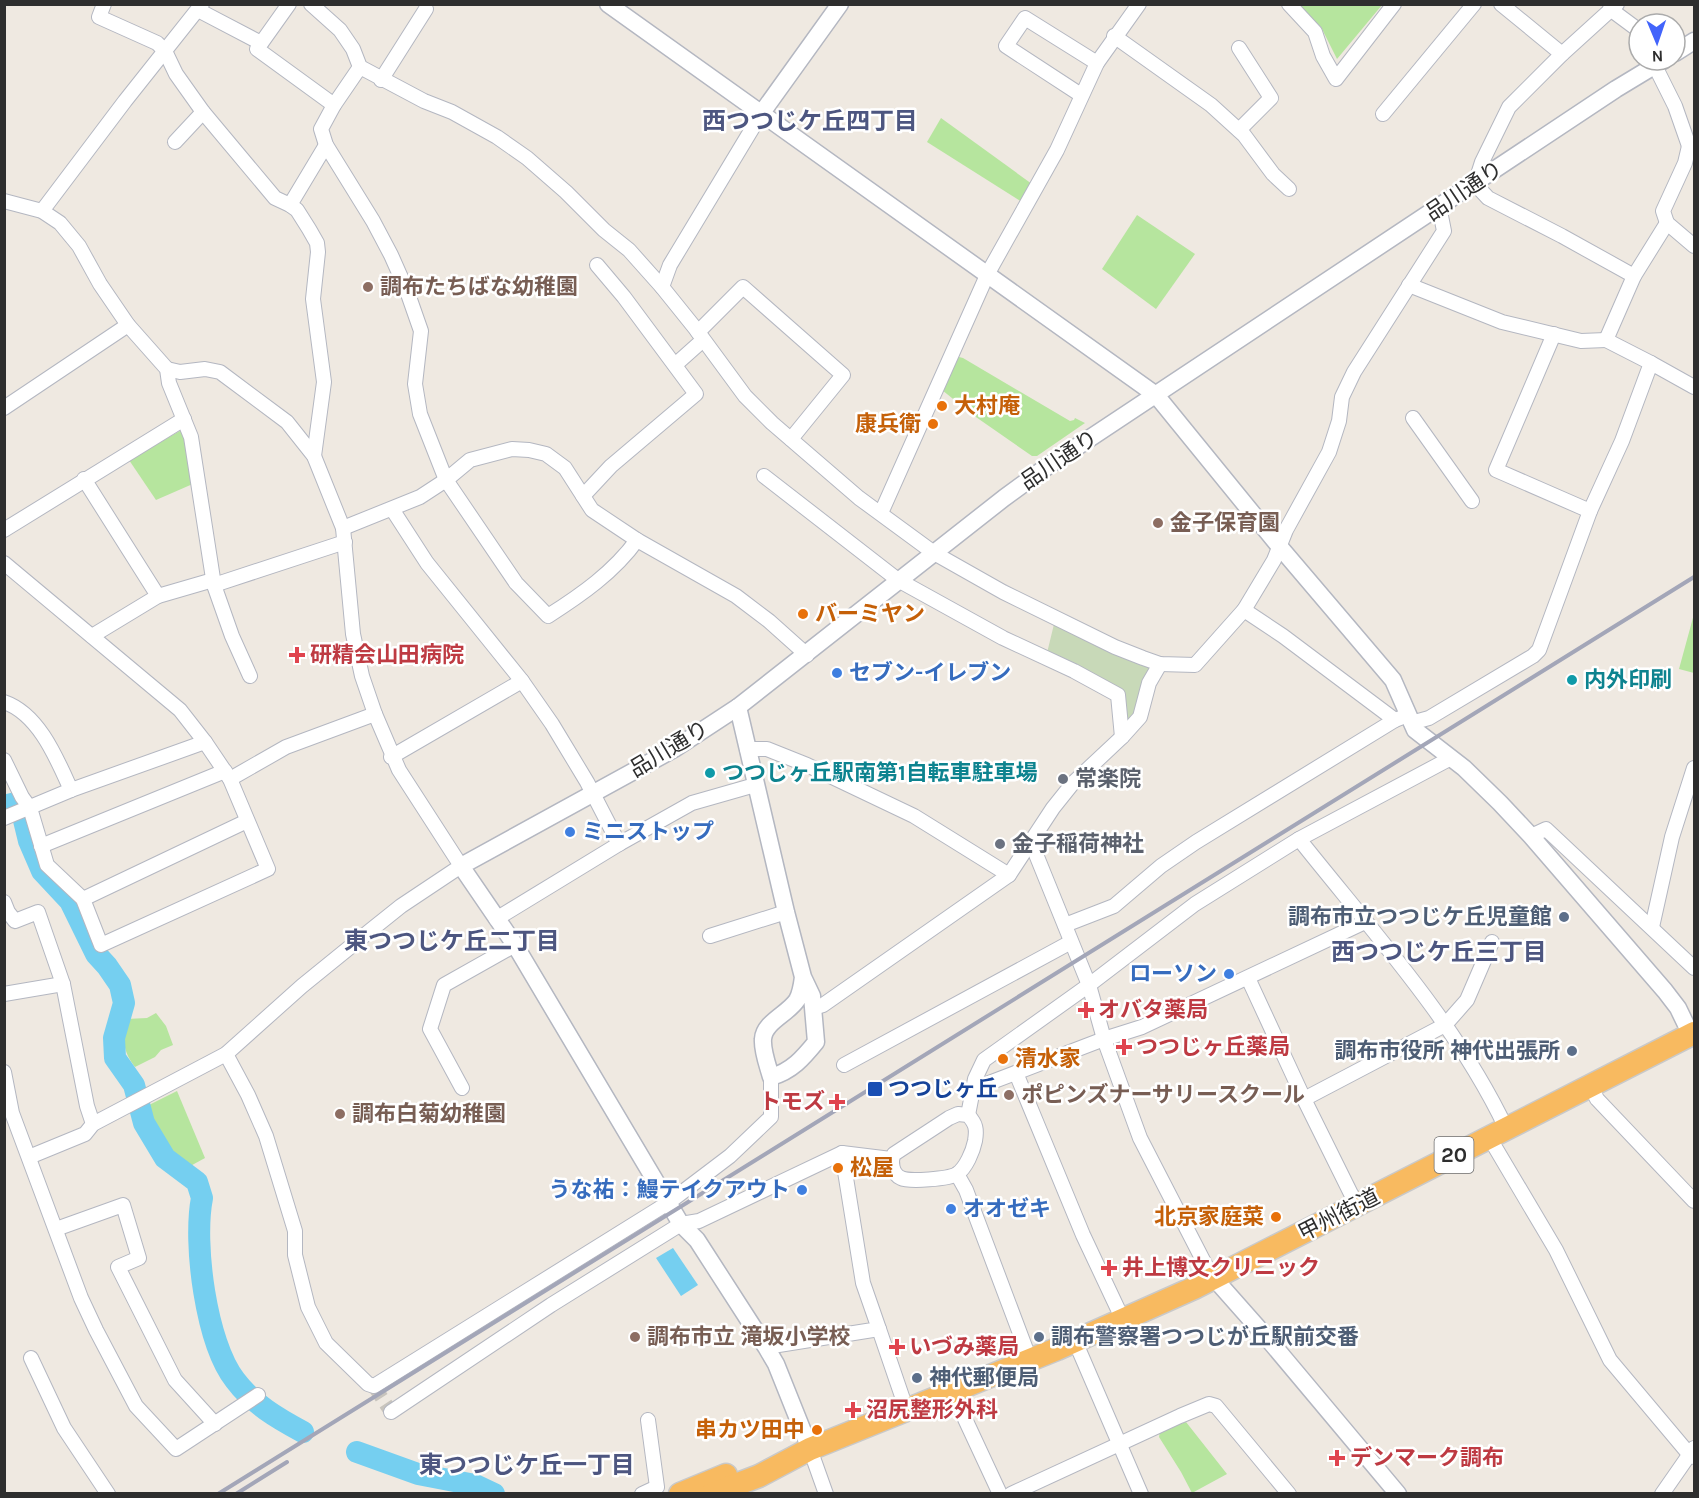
<svg xmlns="http://www.w3.org/2000/svg" width="1699" height="1498" viewBox="0 0 1699 1498" font-family="Karla,'Noto Sans JP',sans-serif">
  <rect width="100%" height="100%" fill="#efe9e1"/>
  <g fill="#b6e59e">
    <path d="M 1298,5 L 1382,5 L 1337,59 L 1321,27 Z"/>
    <path d="M 941,118 L 1032,184 L 1022,202 L 927,142 Z"/>
    <path d="M 1137,215 L 1195,254 L 1156,309 L 1102,269 Z"/>
    <path d="M 959,357 L 963,358 L 1070,421 L 1074,420 L 1075,418 L 1085,423 L 1037,456 L 1032,456 L 973,415 L 942,390 L 955,361 Z"/>
    <path d="M 185,428 L 195,483 L 156,500 L 129,460 Z"/>
    <path d="M 1694,614 L 1694,673 L 1679,669 Z"/>
    <path d="M 156,1013 L 166,1026 L 173,1045 L 161,1050 L 155,1057 L 135,1067 C 121,1048 124,1041 126,1019 L 147,1018 Z"/>
    <path d="M 177,1091 L 205,1158 L 183,1170 L 154,1131 L 145,1107 Z"/>
    <path d="M 1186,1422 L 1227,1474 L 1192,1493 L 1181,1472 L 1159,1437 L 1160,1431 Z"/>
  </g>
  <path fill="#c8d9b8" d="M 1055,620 L 1151,666 L 1131,724 L 1124,721 L 1122,692 L 1047,653 Z"/>
  <path fill="#75cff0" d="M 673,1248 L 698,1285 L 681,1296 L 656,1258 Z"/>
  <g fill="none" stroke-linecap="round" stroke-linejoin="round">
    <g stroke="#75cff0" stroke-width="22">
      <path d="M 4,806 L 16,803 L 20,804 L 29,841 L 42,871 L 70,901 L 96,954 L 107,966 L 120,985 L 124,1003 L 114,1038 L 115,1058 L 134,1085 L 144,1123 L 165,1158 L 197,1182 L 202,1198 C 193,1243 206,1343 235,1380 C 253,1404 277,1418 303,1432"/>
      <path d="M 357,1452 L 418,1474 L 475,1485 L 494,1494"/>
    </g>
    <path stroke="#c8c4bd" stroke-width="14" stroke-dasharray="14 7" stroke-linecap="butt" d="M 374,1386 L 391,1412"/>
    <defs>
      <g id="minor">
        <path d="M 104,4 L 99,17 L 157,43 L 165,51 L 176,74 L 203,112 L 275,198 L 290,205 L 297,210 L 309,229 L 317,243 L 318,252 L 313,299 L 324,382 L 314,456"/>
        <path d="M 289,4 L 257,49 L 334,105"/>
        <path d="M 311,4 L 340,30 L 353,49 L 360,67 L 424,101 L 452,112 L 497,137 L 527,158 L 566,192 L 604,230 L 629,250 L 662,287 L 695,328 L 745,396 L 772,423 L 859,498 L 934,553 L 1003,592 L 1115,647 L 1143,658 L 1160,664 L 1195,665 L 1244,610 L 1274,560 L 1286,530 L 1329,452 L 1339,421 L 1342,397 L 1354,372 L 1444,231 L 1439,206"/>
        <path d="M 1289,4 L 1315,32 L 1323,56 L 1336,79 L 1394,4"/>
        <path d="M 1501,4 L 1562,54"/>
        <path d="M 1617,4 L 1562,54 L 1509,107 L 1482,162 L 1475,184 L 1488,198 L 1562,236 L 1634,276"/>
        <path d="M 1610,9 L 1637,29 L 1639,33"/>
        <path d="M 198,10 L 261,43"/>
        <path d="M 1114,36 L 1211,105 L 1244,135 L 1273,174 L 1289,189"/>
        <path d="M 1239,48 L 1271,98 L 1239,130"/>
        <path d="M 1652,60 L 1675,106 L 1689,146 L 1694,152"/>
        <path d="M 360,67 L 334,105 L 321,129 L 326,145 L 373,221 L 391,255 L 407,291 L 421,331 L 415,384 L 420,414 L 446,480 L 516,583 L 548,616 C 581,595 614,572 637,540"/>
        <path d="M 381,80 L 426,9"/>
        <path d="M 1081,95 L 1006,46 L 1025,18 L 1097,63"/>
        <path d="M 1383,114 L 1474,4"/>
        <path d="M 175,142 L 203,112"/>
        <path d="M 1689,146 L 1685,163 L 1663,211 L 1667,223 L 1694,246"/>
        <path d="M 4,201 L 42,211 L 60,223 L 79,246 L 100,284 L 128,325 L 167,369 L 169,383 L 191,437 L 214,585 L 232,636 L 250,676"/>
        <path d="M 290,205 L 326,145"/>
        <path d="M 42,211 L 125,101 L 202,4"/>
        <path d="M 1409,285 L 1502,322 L 1581,341 L 1606,340"/>
        <path d="M 662,287 L 670,265 L 761,114"/>
        <path d="M 698,332 L 743,287 L 843,375 L 791,439"/>
        <path d="M 1554,334 L 1496,470 L 1590,511"/>
        <path d="M 1651,363 L 1606,340 L 1634,276 L 1667,223"/>
        <path d="M 675,365 L 703,340"/>
        <path d="M 4,408 L 128,325"/>
        <path d="M 1413,418 L 1472,501"/>
        <path d="M 764,476 L 898,580 L 1003,638 L 1074,671 L 1118,695 L 1122,737"/>
        <path d="M 84,479 L 158,596"/>
        <path d="M 583,496 L 611,466 L 696,394 L 624,297 L 597,265"/>
        <path d="M 392,509 L 427,563 L 522,681 L 552,724 L 587,782 L 619,844"/>
        <path d="M 881,513 L 988,273 L 1057,150 L 1097,63 L 1139,4"/>
        <path d="M 343,528 L 420,497 L 446,480 L 470,460 L 512,449 L 529,450 L 546,454 L 565,468 L 592,510 L 637,540 L 736,596 L 769,621 L 807,655"/>
        <path d="M 4,530 L 184,419"/>
        <path d="M 4,563 L 180,710 L 205,742 L 230,779 L 268,869 L 101,945 L 83,899 L 47,865 L 30,808 L 22,797 L 4,760"/>
        <path d="M 214,585 L 345,542"/>
        <path d="M 1244,610 L 1283,636 L 1395,720 L 1403,717"/>
        <path d="M 92,636 L 158,596 L 213,580"/>
        <path d="M 4,702 C 39,714 57,759 71,790"/>
        <path d="M 1411,723 L 1429,718 L 1533,656 L 1539,650 L 1590,511 L 1622,441 L 1651,363 L 1694,387"/>
        <path d="M 747,749 L 767,749 L 807,765 L 914,816 L 1009,875"/>
        <path d="M 391,757 L 522,681"/>
        <path d="M 230,779 L 286,747 L 375,714"/>
        <path d="M 4,818 L 71,790 L 205,742"/>
        <path d="M 1531,836 L 1546,829 L 1694,968"/>
        <path d="M 1299,839 C 1372,931 1455,1021 1506,1128"/>
        <path d="M 1031,842 L 1089,985 L 1104,1039 L 1140,1138 L 1206,1266 L 1214,1278"/>
        <path d="M 41,846 L 225,771"/>
        <path d="M 83,899 L 247,821"/>
        <path d="M 4,902 L 8,912 L 15,921 L 38,912 L 63,984 L 87,1106 L 93,1124"/>
        <path d="M 496,919 L 619,844 L 692,803 L 755,785"/>
        <path d="M 1065,925 L 1114,906 L 1161,866 L 1196,842 L 1395,720"/>
        <path d="M 1652,927 L 1672,837 L 1694,768"/>
        <path d="M 710,936 L 786,912"/>
        <path d="M 1248,978 L 1304,1099 L 1357,1206"/>
        <path d="M 4,994 L 63,984"/>
        <path d="M 813,1008 L 823,1005 L 1009,875 L 1053,808 L 1073,783 L 1122,737 L 1140,717 L 1149,683 L 1160,664"/>
        <path d="M 226,1054 L 248,1095 L 266,1136 L 295,1231 L 295,1255 L 308,1307 L 326,1343 L 368,1384 L 374,1386 L 668,1203 L 730,1156 L 771,1117 L 771,1077"/>
        <path d="M 844,1065 L 1071,942"/>
        <path d="M 4,1072 L 12,1113 L 81,1298 L 96,1330 L 136,1406 L 176,1449 L 258,1395"/>
        <path d="M 1016,1073 L 1083,1235 L 1123,1320"/>
        <path d="M 1590,1085 L 1597,1099 L 1694,1201"/>
        <path d="M 462,1088 L 430,1029 L 444,985 L 515,945"/>
        <path d="M 973,1092 L 989,1083 L 1104,1039 L 1142,1027 L 1365,922"/>
        <path d="M 1304,1099 L 1445,1025 L 1467,1000 L 1492,942"/>
        <path d="M 958,1114 L 968,1115 C 976,1124 977,1129 975,1141 C 973,1151 966,1168 957,1174 C 949,1179 909,1182 901,1178 C 892,1174 890,1161 894,1154 L 949,1118 Z"/>
        <path d="M 968,1115 L 975,1079 L 984,1060 L 1089,985 L 1195,904 L 1299,839 L 1451,758"/>
        <path d="M 1489,1137 L 1556,1250 L 1610,1360 L 1689,1454 L 1694,1457"/>
        <path d="M 29,1157 L 85,1134 L 93,1124 L 226,1054 L 302,986 L 371,930 L 401,906 L 461,866 L 399,770 L 375,714 L 362,676 L 353,634 L 343,528 L 314,456 L 287,422 L 220,372 L 205,369 L 180,372 L 167,369"/>
        <path d="M 957,1174 L 966,1190 L 1030,1360"/>
        <path d="M 56,1229 L 123,1205 L 139,1258 L 118,1267 L 175,1380 L 215,1424"/>
        <path d="M 879,1329 L 907,1411"/>
        <path d="M 1075,1341 L 1141,1494"/>
        <path d="M 766,1347 L 879,1329 L 863,1283 L 842,1153"/>
        <path d="M 31,1358 L 64,1428 L 108,1494"/>
        <path d="M 952,1391 L 1000,1494"/>
        <path d="M 391,1412 L 551,1305 L 681,1224 L 699,1221 L 842,1153 L 891,1159"/>
        <path d="M 810,1449 L 826,1494"/>
        <path d="M 642,1494 L 657,1487 L 648,1420"/>
        <path d="M 1011,1494 L 1180,1416 L 1209,1404 L 1216,1406 L 1289,1494"/>
        <path d="M 1662,1494 L 1694,1448"/>
      </g>
      <g id="tertiary">
        <path d="M 608,4 L 1156,395 L 1279,546 L 1393,680 L 1415,730 L 1464,768 L 1500,803 L 1531,836 L 1665,991 L 1678,1008 L 1691,1035"/>
        <path d="M 1675,53 L 1694,41"/>
        <path d="M 761,114 L 840,4"/>
        <path d="M 738,707 L 786,912 L 803,977 L 812,996 L 816,1042 C 803,1058 792,1071 771,1077 C 768,1066 762,1051 763,1039 C 764,1022 788,1014 797,1000 C 801,993 802,985 803,977"/>
        <path d="M 1214,1278 L 1268,1339 L 1398,1494"/>
        <path d="M 810,1449 L 776,1364 L 766,1347 L 697,1240 L 681,1224 L 515,945 L 461,866 L 674,749 L 738,707 L 1004,498 L 1045,468 L 1616,89 L 1664,60"/>
      </g>
      <g id="trunk">
        <path d="M 680,1494 L 726,1475"/>
        <path d="M 712,1494 L 759,1476 L 810,1449 L 1057,1349 L 1194,1288 L 1694,1033"/>
      </g>
    </defs>
    <use href="#minor" stroke="#b4b7c1" stroke-width="16"/>
    <use href="#tertiary" stroke="#b4b7c1" stroke-width="19"/>
    <use href="#trunk" stroke="#c9c9c9" stroke-width="25"/>
    <use href="#minor" stroke="#fff" stroke-width="14"/>
    <use href="#tertiary" stroke="#fff" stroke-width="16"/>
    <use href="#trunk" stroke="#f8ba60" stroke-width="22"/>
    <g stroke="#a3a6b8" stroke-width="4">
      <path d="M 218,1494 L 1694,577"/>
      <path d="M 236,1494 L 287,1462"/>
    </g>
  </g>
  <g fill="#8d6e63" stroke="#fff" stroke-width="2">
    <circle cx="368" cy="287" r="6"/>
    <circle cx="1158" cy="523" r="6"/>
    <circle cx="1009" cy="1095" r="6"/>
    <circle cx="340" cy="1114" r="6"/>
    <circle cx="635" cy="1337" r="6"/>
  </g>
  <g fill="#e8710a" stroke="#fff" stroke-width="2">
    <circle cx="942" cy="406" r="6"/>
    <circle cx="933" cy="424" r="6"/>
    <circle cx="803" cy="614" r="6"/>
    <circle cx="1003" cy="1059" r="6"/>
    <circle cx="838" cy="1168" r="6"/>
    <circle cx="1276" cy="1217" r="6"/>
    <circle cx="817" cy="1430" r="6"/>
  </g>
  <g fill="#e0444e" stroke="#fff" stroke-width="2">
    <path d="M294 646h6v6h6v6h-6v6h-6v-6h-6v-6h6z"/>
    <path d="M1083 1001h6v6h6v6h-6v6h-6v-6h-6v-6h6z"/>
    <path d="M1121 1038h6v6h6v6h-6v6h-6v-6h-6v-6h6z"/>
    <path d="M834 1093h6v6h6v6h-6v6h-6v-6h-6v-6h6z"/>
    <path d="M1106 1259h6v6h6v6h-6v6h-6v-6h-6v-6h6z"/>
    <path d="M894 1338h6v6h6v6h-6v6h-6v-6h-6v-6h6z"/>
    <path d="M850 1401h6v6h6v6h-6v6h-6v-6h-6v-6h6z"/>
    <path d="M1334 1449h6v6h6v6h-6v6h-6v-6h-6v-6h6z"/>
  </g>
  <g fill="#3f7fe0" stroke="#fff" stroke-width="2">
    <circle cx="837" cy="673" r="6"/>
    <circle cx="570" cy="832" r="6"/>
    <circle cx="1229" cy="974" r="6"/>
    <circle cx="802" cy="1190" r="6"/>
    <circle cx="951" cy="1209" r="6"/>
  </g>
  <g fill="#0f9aa8" stroke="#fff" stroke-width="2">
    <circle cx="1572" cy="680" r="6"/>
    <circle cx="710" cy="773" r="6"/>
  </g>
  <g fill="#6b7280" stroke="#fff" stroke-width="2">
    <circle cx="1063" cy="779" r="6"/>
    <circle cx="1000" cy="844" r="6"/>
  </g>
  <g fill="#5c6f8a" stroke="#fff" stroke-width="2">
    <circle cx="1564" cy="917" r="6"/>
    <circle cx="1572" cy="1051" r="6"/>
    <circle cx="1039" cy="1337" r="6"/>
    <circle cx="917" cy="1378" r="6"/>
  </g>
  <rect fill="#1a4fb4" stroke="#fff" stroke-width="2" x="867" y="1081" width="16" height="16" rx="3"/>
  <g text-anchor="middle" dominant-baseline="central" stroke-width="5" stroke-linejoin="round" paint-order="stroke">
    <rect fill="#fff" stroke="#6d6d6d" stroke-width="1.5" x="1434.5" y="1137" width="39" height="36" rx="4.5"/>
    <g font-size="21" font-weight="bold" fill="#2e2e2e">
      <text x="1454" y="1155">20</text>
    </g>
    <g font-size="22" fill="#2e2e2e" stroke="#fff">
      <text transform="translate(1464 191) rotate(-34)">品川通り</text>
      <text transform="translate(1059 460) rotate(-34)">品川通り</text>
      <text transform="translate(669 749) rotate(-31)">品川通り</text>
      <text transform="translate(1339 1215) rotate(-27)">甲州街道</text>
    </g>
    <g font-size="22" font-weight="bold" fill="#785e54" stroke="#fff" text-anchor="start">
      <text x="380" y="287">調布たちばな幼稚園</text>
      <text x="1170" y="523">金子保育園</text>
      <text x="1021" y="1095">ポピンズナーサリースクール</text>
      <text x="352" y="1114">調布白菊幼稚園</text>
      <text x="647" y="1337">調布市立 滝坂小学校</text>
    </g>
    <g font-size="22" font-weight="bold" fill="#c56008" stroke="#fff" text-anchor="start">
      <text x="954" y="406">大村庵</text>
      <text x="921" y="424" text-anchor="end">康兵衛</text>
      <text x="815" y="614">バーミヤン</text>
      <text x="1015" y="1059">清水家</text>
      <text x="850" y="1168">松屋</text>
      <text x="1264" y="1217" text-anchor="end">北京家庭菜</text>
      <text x="805" y="1430" text-anchor="end">串カツ田中</text>
    </g>
    <g font-size="22" font-weight="bold" fill="#be3a42" stroke="#fff" text-anchor="start">
      <text x="310" y="655">研精会山田病院</text>
      <text x="1098" y="1010">オバタ薬局</text>
      <text x="1136" y="1047">つつじヶ丘薬局</text>
      <text x="825" y="1102" text-anchor="end">トモズ</text>
      <text x="1122" y="1268">井上博文クリニック</text>
      <text x="909" y="1347">いづみ薬局</text>
      <text x="866" y="1410">沼尻整形外科</text>
      <text x="1350" y="1458">デンマーク調布</text>
    </g>
    <g font-size="22" font-weight="bold" fill="#366cbe" stroke="#fff" text-anchor="start">
      <text x="849" y="673">セブン-イレブン</text>
      <text x="582" y="832">ミニストップ</text>
      <text x="1217" y="974" text-anchor="end">ローソン</text>
      <text x="790" y="1190" text-anchor="end">うな祐：鰻テイクアウト</text>
      <text x="963" y="1209">オオゼキ</text>
    </g>
    <g font-size="22" font-weight="bold" fill="#0d838f" stroke="#fff" text-anchor="start">
      <text x="1584" y="680">内外印刷</text>
      <text x="722" y="773">つつじヶ丘駅南第1自転車駐車場</text>
    </g>
    <g font-size="22" font-weight="bold" fill="#5b616d" stroke="#fff" text-anchor="start">
      <text x="1075" y="779">常楽院</text>
      <text x="1012" y="844">金子稲荷神社</text>
    </g>
    <g font-size="22" font-weight="bold" fill="#4e5e75" stroke="#fff" text-anchor="end">
      <text x="1552" y="917">調布市立つつじケ丘児童館</text>
      <text x="1560" y="1051">調布市役所 神代出張所</text>
      <text x="1051" y="1337" text-anchor="start">調布警察署つつじが丘駅前交番</text>
      <text x="929" y="1378" text-anchor="start">神代郵便局</text>
    </g>
    <g font-size="22" font-weight="bold" fill="#164399" stroke="#fff" text-anchor="start">
      <text x="888" y="1089">つつじヶ丘</text>
    </g>
    <g font-size="24" font-weight="bold" fill="#4d5680" stroke="#fff">
      <text x="810" y="121">西つつじケ丘四丁目</text>
      <text x="452" y="941">東つつじケ丘二丁目</text>
      <text x="1439" y="952">西つつじケ丘三丁目</text>
      <text x="527" y="1465">東つつじケ丘一丁目</text>
    </g>
  </g>
  <rect width="1699" height="1498" fill="none" stroke="#2e2e2e" stroke-width="12"/>
  <g transform="translate(1657 42) rotate(178)"><circle r="28" fill="#ffffff" stroke="#ababab" stroke-width="1.5"/>
  <path d="M0-4.5L10 22L0 15L-10 22Z" fill="#4264fb"/>
  <text y="-9" font-size="16" font-weight="bold" text-anchor="middle" fill="#2e2e2e">N</text>
  </g>
</svg>
